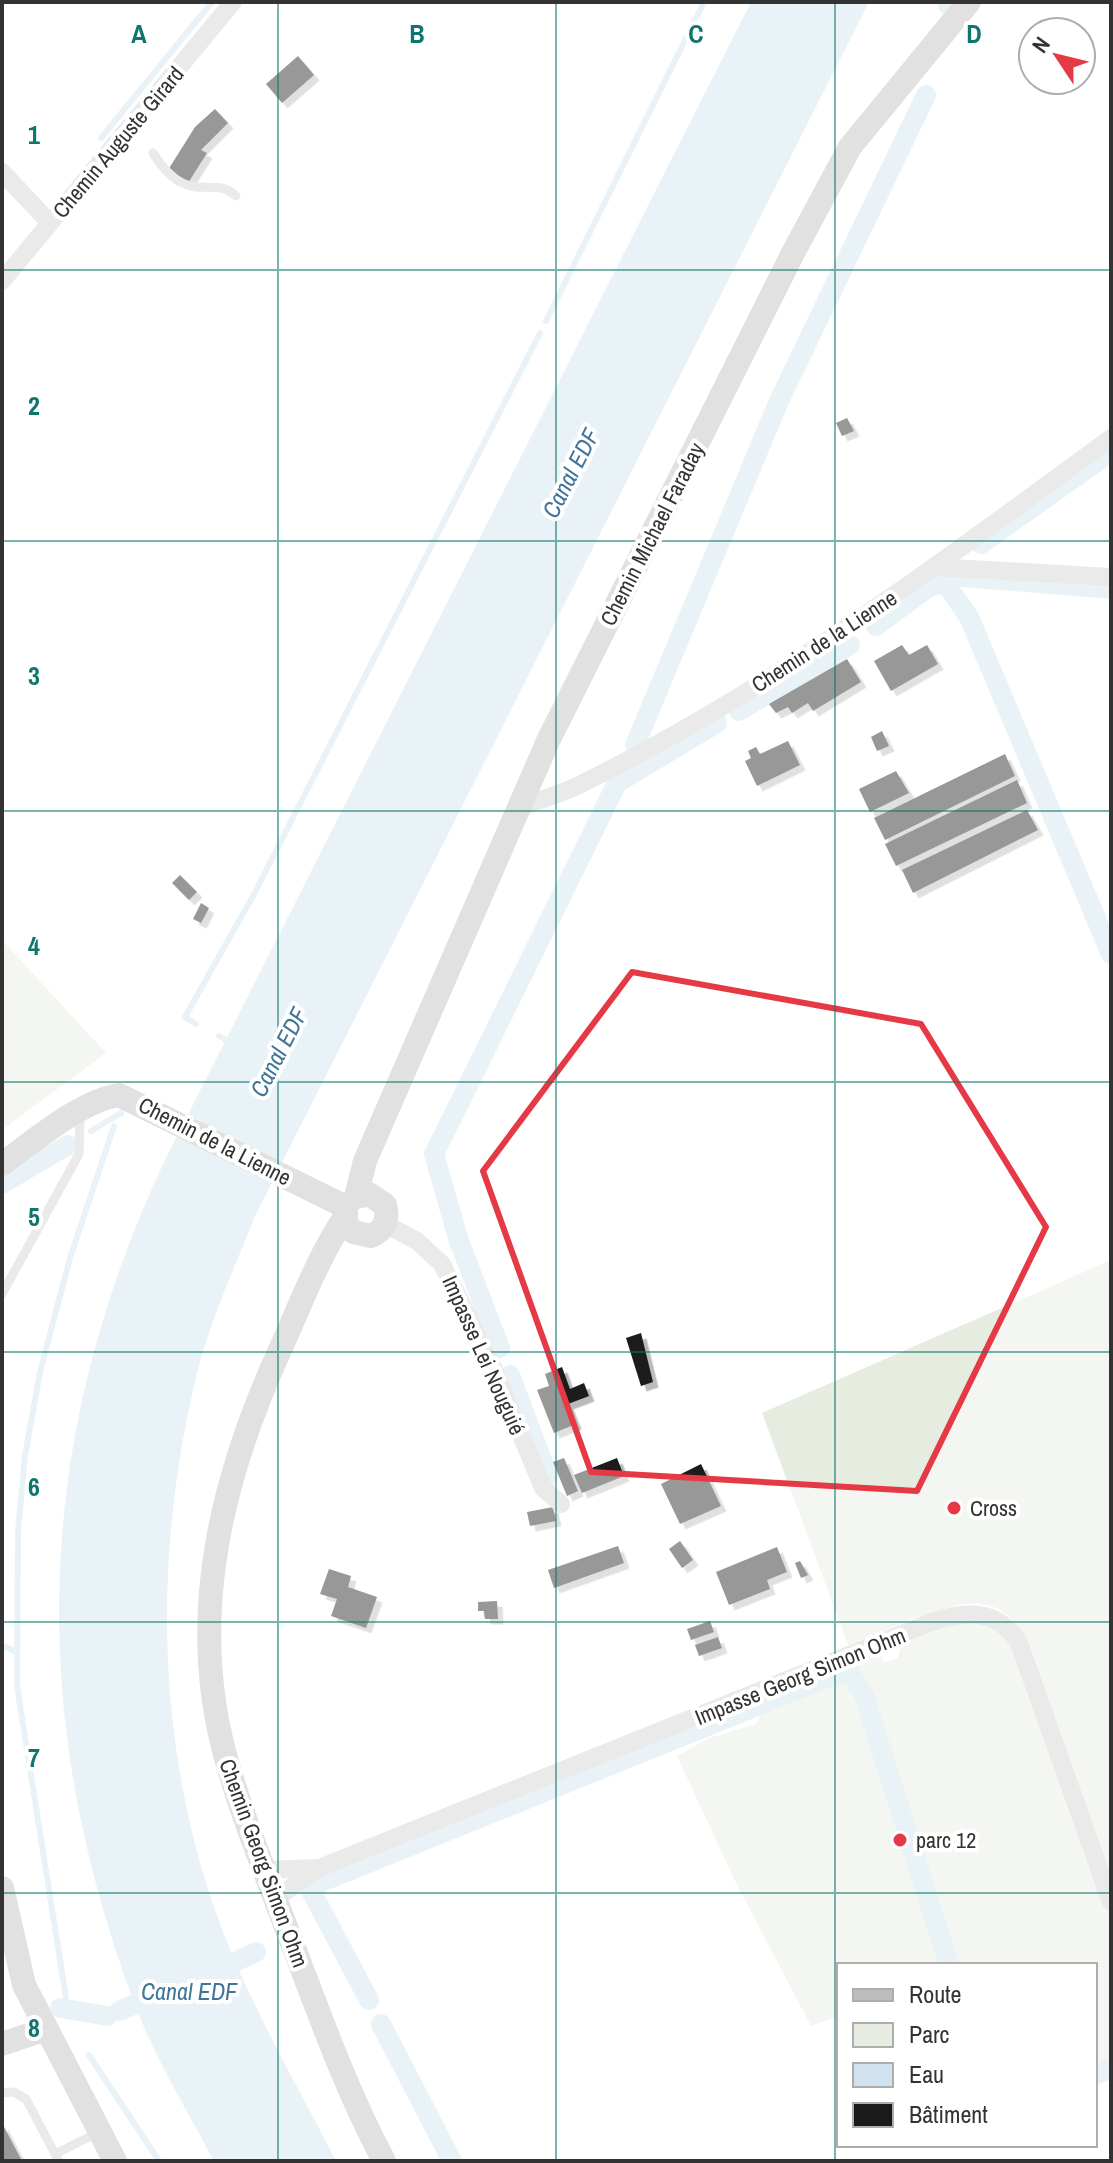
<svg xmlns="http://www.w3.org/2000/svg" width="1113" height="2163" viewBox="0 0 1113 2163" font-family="'Archivo Narrow',sans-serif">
  <defs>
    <filter id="shadow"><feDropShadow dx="5.5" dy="5.5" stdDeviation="0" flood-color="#0004"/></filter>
  </defs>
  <rect width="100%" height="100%" fill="#fff"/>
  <g fill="#e6ecdf">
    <path d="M 2,940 L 106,1053 L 2,1130 Z"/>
    <path d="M 1111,1260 L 1111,1880 L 1036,1667 L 1012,1619 L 997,1608 L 978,1603 L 958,1605 L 909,1620 L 849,1647 L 762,1413 Z"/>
    <path d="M 952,1622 L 988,1623 L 1017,1648 L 1111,1917 L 1111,2061 L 1095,2067 L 1095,1965 L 839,1965 L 839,2016 L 811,2026 L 735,1881 L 677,1756 L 709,1738 L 756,1724 L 768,1699 L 880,1651 L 884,1662 L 898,1658 L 902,1641 Z"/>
  </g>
  <path fill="#cfe2ee" d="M 751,2 L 869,2 L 256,1214 C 235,1266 211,1319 197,1373 C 154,1550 155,1737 215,1910 C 246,1998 294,2079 336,2161 L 214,2161 C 188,2112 157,2062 137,2010 C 26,1720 32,1442 165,1160 Z"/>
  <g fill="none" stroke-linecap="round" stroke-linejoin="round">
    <g stroke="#cfe2ee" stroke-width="6">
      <path d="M 101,138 L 212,2"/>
      <path d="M 546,321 L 704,2"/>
      <path d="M 196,1024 L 185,1017 L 253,896 L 540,333"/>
      <path d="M 219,1036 L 233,1044"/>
      <path d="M 91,1131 L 121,1113"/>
      <path d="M 2,1645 L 16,1652"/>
      <path d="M 66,1998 L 17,1686 L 18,1531 L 25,1456 L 40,1372 L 70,1258 L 114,1126"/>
      <path d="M 89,2055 L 159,2161"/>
    </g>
    <g stroke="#cfe2ee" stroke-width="20">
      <path d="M 948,5 L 949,2"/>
      <path d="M 981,544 L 1111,452"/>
      <path d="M 963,577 L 1111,589"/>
      <path d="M 876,626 L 929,587 L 945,583 L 969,617 L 1111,954"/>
      <path d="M 739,711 L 850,645"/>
      <path d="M 635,745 L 779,401 L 926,95"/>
      <path d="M 2,1184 L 68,1145"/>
      <path d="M 459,1241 L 500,1348"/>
      <path d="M 460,1245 L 434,1154 L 447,1128 L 617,783 L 717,723"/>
      <path d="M 510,1375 L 548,1476"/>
      <path d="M 211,1973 L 256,1952"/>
      <path d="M 369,2000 L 309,1887 L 834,1675 L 850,1673 L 864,1695 L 949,1965"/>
      <path d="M 60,2008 L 107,2016"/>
      <path d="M 119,2011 L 159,1994"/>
      <path d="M 381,2024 L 452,2161"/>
      <path d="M 1095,2075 L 1111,2068"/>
    </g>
  </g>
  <g fill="#1a1a1a" filter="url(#shadow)">
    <path d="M 298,56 L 314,75 L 282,103 L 266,84 Z"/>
    <path d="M 215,109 L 228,123 L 201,150 L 207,153 L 188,183 L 168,170 L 195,127 Z"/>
    <path d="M 847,418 L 854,431 L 842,436 L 836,423 Z"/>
    <path d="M 902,645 L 909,655 L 927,645 L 938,664 L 891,691 L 874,661 Z"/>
    <path d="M 847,659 L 861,682 L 813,711 L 808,703 L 792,713 L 788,707 L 776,713 L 769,704 Z"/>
    <path d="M 882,731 L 889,746 L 877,751 L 871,737 Z"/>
    <path d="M 788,741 L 800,765 L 757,786 L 745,761 L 751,758 L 748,751 L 756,747 L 760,754 Z"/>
    <path d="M 1005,754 L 1015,776 L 885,840 L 874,818 Z"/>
    <path d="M 896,771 L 909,793 L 870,812 L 859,789 Z"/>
    <path d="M 1017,780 L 1027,803 L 896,866 L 885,844 Z"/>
    <path d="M 1027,810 L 1038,830 L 913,893 L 902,870 Z"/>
    <path d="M 180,875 L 197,892 L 189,900 L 172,883 Z"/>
    <path d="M 201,903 L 209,908 L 201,923 L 193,919 Z"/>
    <path d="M 641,1333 L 653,1382 L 641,1386 L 626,1338 Z"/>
    <path d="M 562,1367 L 570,1389 L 584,1383 L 589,1396 L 568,1404 L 576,1424 L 554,1433 L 537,1390 L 549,1386 L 545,1374 Z"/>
    <path d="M 564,1458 L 578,1491 L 567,1496 L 553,1462 Z"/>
    <path d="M 617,1458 L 624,1476 L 582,1493 L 574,1475 Z"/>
    <path d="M 701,1464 L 721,1506 L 680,1524 L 661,1484 Z"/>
    <path d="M 553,1507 L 556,1521 L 530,1526 L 527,1512 Z"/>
    <path d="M 680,1541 L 693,1560 L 682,1568 L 669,1549 Z"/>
    <path d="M 618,1546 L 624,1563 L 554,1588 L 548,1570 Z"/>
    <path d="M 777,1547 L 787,1572 L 767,1580 L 770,1589 L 729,1605 L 716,1572 Z"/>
    <path d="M 800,1561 L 808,1575 L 801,1578 L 795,1563 Z"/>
    <path d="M 329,1569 L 351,1576 L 348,1587 L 377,1597 L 366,1628 L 331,1616 L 337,1599 L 320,1594 Z"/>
    <path d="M 497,1601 L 498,1619 L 485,1619 L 484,1611 L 478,1611 L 478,1602 Z"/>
    <path d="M 710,1621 L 714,1632 L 691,1640 L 687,1629 Z"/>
    <path d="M 718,1637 L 722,1648 L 699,1656 L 695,1645 Z"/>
    <path d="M 2,2123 L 22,2161 L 2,2161 Z"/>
  </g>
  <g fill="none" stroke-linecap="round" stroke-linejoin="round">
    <g stroke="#d0d0d0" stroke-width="9">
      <path d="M 153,153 C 189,210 212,173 236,196"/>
      <path d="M 2,1294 L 79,1154 L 80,1114"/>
      <path d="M 2,2093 L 14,2092 L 26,2099 L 55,2154"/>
      <path d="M 59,2161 L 55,2154 L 97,2133"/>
    </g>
    <g stroke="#d0d0d0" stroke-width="18">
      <path d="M 2,172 L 50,223"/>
      <path d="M 2,281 L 233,2"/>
      <path d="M 934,567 L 1111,577"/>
      <path d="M 517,809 C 537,800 559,795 579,785 C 771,691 940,563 1111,438"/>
      <path d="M 385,1224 L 417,1241 L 442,1264 L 493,1367 L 543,1488 L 561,1504"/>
      <path d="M 264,1870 L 319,1868"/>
      <path d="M 275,1899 L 319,1868 L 929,1623 C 963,1611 997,1607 1019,1643 L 1111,1902"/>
    </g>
    <g stroke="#bdbdbd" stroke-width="24">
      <path d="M 2,1164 C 33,1142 80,1101 119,1095 L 346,1207"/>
      <path d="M 356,1197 L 365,1161 L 548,741 L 793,253 L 850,147 L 969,2"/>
      <path d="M 346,1207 L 346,1223 L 353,1232 L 371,1236 C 385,1230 389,1219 385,1205 L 369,1194 L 356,1197"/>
      <path d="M 345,1217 C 317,1259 300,1306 279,1352 C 222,1478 188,1613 224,1751 C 240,1811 264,1869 286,1927 C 317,2007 344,2086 384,2161"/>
      <path d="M 2,1888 L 24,1985 L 115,2161"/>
      <path d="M 2,2044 L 46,2029"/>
    </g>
  </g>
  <path d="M0 0H1113V2163H0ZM 632,972 L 921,1024 L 1046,1227 L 917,1491 L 591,1472 L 483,1171 Z" fill="#fff" fill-opacity=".55" fill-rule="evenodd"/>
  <path fill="none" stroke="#e63946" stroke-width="6" stroke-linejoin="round" d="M 632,972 L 921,1024 L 1046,1227 L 917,1491 L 591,1472 L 483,1171 Z"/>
  <path fill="none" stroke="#0f766e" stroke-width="2" stroke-opacity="0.55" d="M 278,2 L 278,2161M 556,2 L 556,2161M 835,2 L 835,2161M 2,270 L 1111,270M 2,541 L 1111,541M 2,811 L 1111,811M 2,1082 L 1111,1082M 2,1352 L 1111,1352M 2,1622 L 1111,1622M 2,1893 L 1111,1893"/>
  <g fill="#e63946" stroke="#fff" stroke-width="3">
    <circle cx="954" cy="1508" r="8"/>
    <circle cx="900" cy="1840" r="8"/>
  </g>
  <g text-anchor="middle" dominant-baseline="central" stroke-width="8" stroke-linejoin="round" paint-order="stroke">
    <g font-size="22" fill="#333" stroke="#fff">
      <text transform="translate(118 142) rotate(-50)">Chemin Auguste Girard</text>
      <text transform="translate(652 534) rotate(-63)">Chemin Michael Faraday</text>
      <text transform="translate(824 641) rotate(-33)">Chemin de la Lienne</text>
      <text transform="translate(215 1141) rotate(27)">Chemin de la Lienne</text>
      <text transform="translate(484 1355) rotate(66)">Impasse Lei Nouguié</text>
      <text transform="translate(800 1676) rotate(-22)">Impasse Georg Simon Ohm</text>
      <text transform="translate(264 1863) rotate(70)">Chemin Georg Simon Ohm</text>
    </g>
    <g font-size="22" fill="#333" stroke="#fff" text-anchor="start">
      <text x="970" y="1508">Cross</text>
      <text x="916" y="1840">parc 12</text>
    </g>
    <g font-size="24" font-style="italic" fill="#3f7597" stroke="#fff">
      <text transform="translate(570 473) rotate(-63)">Canal EDF</text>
      <text transform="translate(278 1052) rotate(-63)">Canal EDF</text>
      <text x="189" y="1991">Canal EDF</text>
    </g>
  </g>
  <g font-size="26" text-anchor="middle" font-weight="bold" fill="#0f766e" stroke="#fff" stroke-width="8" stroke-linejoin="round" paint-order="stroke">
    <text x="139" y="43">A</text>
    <text x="417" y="43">B</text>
    <text x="696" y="43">C</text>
    <text x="974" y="43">D</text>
    <text x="34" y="144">1</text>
    <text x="34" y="415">2</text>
    <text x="34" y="685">3</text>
    <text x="34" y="955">4</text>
    <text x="34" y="1226">5</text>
    <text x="34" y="1496">6</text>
    <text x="34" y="1767">7</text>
    <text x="34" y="2037">8</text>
  </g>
  <rect width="1113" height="2163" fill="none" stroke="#333333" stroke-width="8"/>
  <rect x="837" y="1963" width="260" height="184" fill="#ffffff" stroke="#adadad" stroke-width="2"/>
  <rect x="853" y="1989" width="40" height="12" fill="#bdbdbd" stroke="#adadad" stroke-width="2"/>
  <text x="909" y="2003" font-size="24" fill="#333333">Route</text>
  <rect x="853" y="2023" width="40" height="24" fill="#e6ecdf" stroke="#adadad" stroke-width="2"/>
  <text x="909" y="2043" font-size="24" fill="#333333">Parc</text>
  <rect x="853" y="2063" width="40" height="24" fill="#cfe2ee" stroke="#adadad" stroke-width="2"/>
  <text x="909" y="2083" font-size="24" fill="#333333">Eau</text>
  <rect x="853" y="2103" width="40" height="24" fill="#1a1a1a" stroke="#adadad" stroke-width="2"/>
  <text x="909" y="2123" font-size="24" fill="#333333">Bâtiment</text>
  <g transform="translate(1057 56) rotate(305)"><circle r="38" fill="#ffffff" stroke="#adadad" stroke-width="2"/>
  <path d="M0-6L14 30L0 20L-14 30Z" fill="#e63946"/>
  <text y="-12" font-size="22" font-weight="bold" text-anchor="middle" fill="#333333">N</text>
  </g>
</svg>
